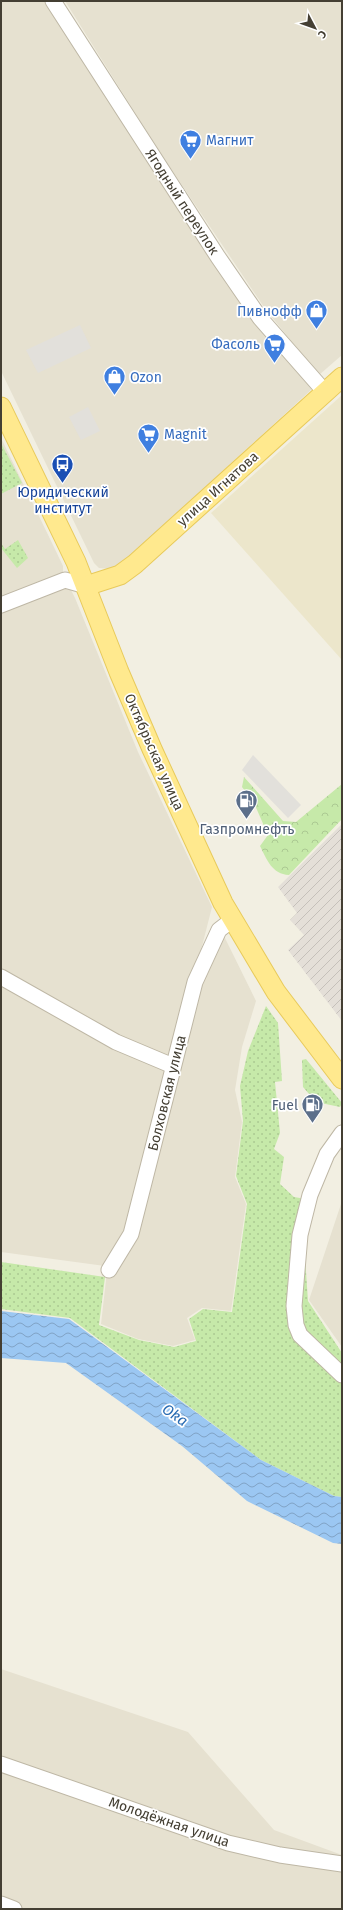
<svg xmlns="http://www.w3.org/2000/svg" width="343" height="1910" viewBox="0 0 343 1910" font-family="'Fira Sans',sans-serif">
  <defs>
    <pattern id="industrial-furrows" width="10" height="10" patternUnits="userSpaceOnUse"><rect width="10" height="10" fill="#e4dfd8"/><path d="M-1 1l2-2M0 10L10 0M9 11l2-2" fill="none" stroke="#c5c0ba"/></pattern>
    <pattern id="grass-dots" width="8" height="8" patternUnits="userSpaceOnUse"><rect width="8" height="8" fill="#c6e9a9"/><path d="M2 2h.1M6 6h.1" fill="none" stroke="#abc992" stroke-width="1.8" stroke-linecap="round"/></pattern>
    <pattern id="forest-crowns" width="20" height="18" patternUnits="userSpaceOnUse"><rect width="20" height="18" fill="#c6e9a9"/><path d="M2 6a3 3 0 1 1 6 0M12 15a3 3 0 1 1 6 0" fill="none" stroke="#abc992"/></pattern>
    <pattern id="water-waves" width="16" height="10" patternUnits="userSpaceOnUse"><rect width="16" height="10" fill="#9bc7f2"/><path d="M0 5q4-4 8 0t8 0" fill="none" stroke="#80a3c5"/></pattern>
  </defs>
  <rect width="100%" height="100%" fill="#f2efe2"/>
  <g fill="#e6e1d0">
    <path d="M 1,1 L 44,1 L 227,285 L 312,389 L 144,543 L 119,565 L 111,569 L 99,568 L 94,563 L 1,371 Z"/>
    <path d="M 65,1 L 342,1 L 342,355 L 319,375 L 266,310 L 161,154 Z"/>
    <path d="M 1,438 L 52,543 L 63,566 L 63,574 L 1,598 Z"/>
    <path d="M 62,588 L 71,590 L 75,598 L 138,752 L 212,907 L 172,1064 L 1,973 L 1,613 Z"/>
    <path d="M 222,932 L 256,1001 L 242,1047 L 235,1090 L 242,1122 L 235,1177 L 246,1204 L 231,1311 L 202,1308 L 187,1318 L 195,1340 L 173,1346 L 138,1339 L 101,1324 L 108,1263 L 138,1219 L 204,967 Z"/>
    <path d="M 1,980 L 172,1066 L 135,1219 L 105,1266 L 1,1252 Z"/>
    <path d="M 342,1201 L 342,1347 L 309,1300 Z"/>
    <path d="M 1,1669 L 188,1732 L 274,1830 L 342,1855 L 342,1909 L 1,1909 Z"/>
  </g>
  <path fill="url(#industrial-furrows)" d="M 342,824 L 342,1021 L 288,950 L 304,935 L 290,920 L 297,913 L 278,887 Z"/>
  <path fill="#ece6cb" d="M 342,395 L 342,660 L 211,513 Z"/>
  <g fill="url(#grass-dots)">
    <path d="M 1,443 L 22,483 L 1,494 Z"/>
    <path d="M 18,540 L 28,558 L 17,568 L 1,548 L 1,543 L 5,549 Z"/>
    <path d="M 266,1006 L 278,1023 L 282,1081 L 275,1082 L 280,1133 L 274,1149 L 284,1157 L 280,1184 L 294,1197 L 306,1199 L 302,1213 L 308,1301 L 342,1353 L 342,1497 L 334,1496 L 261,1460 L 70,1318 L 1,1309 L 1,1262 L 105,1277 L 99,1325 L 139,1340 L 174,1347 L 196,1341 L 189,1319 L 203,1309 L 232,1312 L 247,1204 L 236,1176 L 243,1121 L 240,1086 L 248,1051 Z"/>
    <path d="M 306,1059 L 342,1103 L 340,1107 L 316,1102 L 303,1087 L 302,1060 Z"/>
  </g>
  <path fill="url(#forest-crowns)" d="M 244,777 L 283,821 L 296,822 L 342,784 L 342,819 L 289,875 C 272,874 267,860 260,846 L 268,835 L 254,803 L 242,787 Z"/>
  <g fill="#e2e0db">
    <path d="M 80,325 L 91,348 L 38,373 L 26,350 Z"/>
    <path d="M 88,407 L 100,431 L 81,440 L 69,417 Z"/>
    <path d="M 253,755 L 301,805 L 288,818 L 242,770 Z"/>
  </g>
  <path fill="url(#water-waves)" d="M 1,1311 L 69,1319 L 261,1460 L 334,1496 L 342,1497 L 342,1544 L 333,1543 L 247,1501 L 182,1446 L 66,1363 L 1,1358 Z"/>
  <g fill="none" stroke-linecap="round" stroke-linejoin="round">
    <defs>
      <g id="minor">
        <path d="M 53,1 L 218,257 L 260,318 L 325,392"/>
        <path d="M 1,605 L 65,580 L 86,586"/>
        <path d="M 1,977 L 116,1042 L 173,1066"/>
        <path d="M 342,1133 L 327,1154 L 310,1195 L 300,1235 L 294,1306 L 296,1325 L 300,1335 L 342,1375"/>
        <path d="M 109,1270 L 131,1234 L 195,982 L 219,930 L 232,920"/>
        <path d="M 1,1764 L 228,1843 L 280,1855 L 342,1864"/>
        <path d="M 1,1904 L 14,1909"/>
      </g>
      <g id="major">
        <path d="M 1,407 L 76,562 L 119,672 L 152,749 L 223,903 L 276,992 L 342,1079"/>
        <path d="M 86,586 L 120,575 L 135,564 L 342,377"/>
      </g>
    </defs>
    <use href="#minor" stroke="#beb7a5" stroke-width="17"/>
    <use href="#major" stroke="#e8ca5b" stroke-width="21"/>
    <use href="#minor" stroke="#fff" stroke-width="15"/>
    <use href="#major" stroke="#ffe98e" stroke-width="19"/>
  </g>
  <defs>
    <symbol id="supermarket-pin" viewBox="-11 -11 22 30"><path d="M0 17L-7.5 6A9.5 9.5 0 1 1 7.5 6Z" fill="#3f7fe0" stroke="#fff"/><path d="M-6-5.5h2.5l.6 2H6L4.5 2H-2.5L-4.4-4H-6ZM-1.5 3.2a1.3 1.3 0 1 0 .1 0ZM3 3.2a1.3 1.3 0 1 0 .1 0Z" fill="#fff"/></symbol>
    <symbol id="shop-pin" viewBox="-11 -11 22 30"><path d="M0 17L-7.5 6A9.5 9.5 0 1 1 7.5 6Z" fill="#3f7fe0" stroke="#fff"/><path d="M-5-2.5h2.3a2.7 3.5 0 0 1 5.4 0H5L5.5 6h-11ZM-1.5-2.5h3a1.5 2.3 0 0 0-3 0Z" fill="#fff"/></symbol>
    <symbol id="bus-pin" viewBox="-11 -11 22 30"><path d="M0 17L-7.5 6A9.5 9.5 0 1 1 7.5 6Z" fill="#1a4fb4" stroke="#fff"/><path d="M-5-6H5V4H4V6H2V4H-2V6H-4V4H-5ZM-3.5-4V0h7V-4ZM-3.5 1.2v1.5H-2V1.2ZM2 1.2v1.5H3.5V1.2Z" fill="#fff"/></symbol>
    <symbol id="fuel-pin" viewBox="-11 -11 22 30"><path d="M0 17L-7.5 6A9.5 9.5 0 1 1 7.5 6Z" fill="#5c6f8a" stroke="#fff"/><path d="M-5.5-6h7V0h2V4h1.3V-2.5L3-4.5l.8-.8L6-3V5H2.5V1h-1V6h-7ZM-4.2-4.7v3.2H.2V-4.7Z" fill="#fff"/></symbol>
  </defs>
  <g fill-rule="evenodd">
    <use href="#supermarket-pin" x="178" y="128" width="25" height="34"/>
    <use href="#shop-pin" x="304" y="298" width="25" height="34"/>
    <use href="#supermarket-pin" x="262" y="332" width="25" height="34"/>
    <use href="#shop-pin" x="102" y="364" width="25" height="34"/>
    <use href="#supermarket-pin" x="136" y="422" width="25" height="34"/>
    <use href="#bus-pin" x="50" y="452" width="25" height="34"/>
    <use href="#fuel-pin" x="234" y="788" width="25" height="34"/>
    <use href="#fuel-pin" x="300" y="1092" width="25" height="34"/>
  </g>
  <g text-anchor="middle" dominant-baseline="central" stroke-width="3.5" stroke-linejoin="round" paint-order="stroke">
    <g font-size="14" fill="#366cbe" stroke="#fff" text-anchor="start">
      <text x="206" y="140">Магнит</text>
      <text x="302" y="311" text-anchor="end">Пивнофф</text>
      <text x="260" y="344" text-anchor="end">Фасоль</text>
      <text x="130" y="377">Ozon</text>
      <text x="164" y="434">Magnit</text>
    </g>
    <g font-size="14" fill="#443f33" stroke="#fff">
      <text transform="translate(182 202) rotate(57)">Ягодный переулок</text>
      <text transform="translate(218 489) rotate(-42)">улица Игнатова</text>
      <text transform="translate(154 752) rotate(66)">Октябрьская улица</text>
      <text transform="translate(167 1093) rotate(-76)">Болховская улица</text>
      <text transform="translate(169 1822) rotate(19)">Молодёжная улица</text>
    </g>
    <g font-size="14" fill="#164399" stroke="#fff">
      <text x="63" y="492">Юридический<tspan x="63" dy="16">институт</tspan></text>
    </g>
    <g font-size="14" fill="#4e5e75" stroke="#fff">
      <text x="247" y="829">Газпромнефть</text>
      <text x="298" y="1105" text-anchor="end">Fuel</text>
    </g>
    <g font-size="15" font-style="italic" fill="#296cb3" stroke="#fff">
      <text transform="translate(175 1415) rotate(34)">Oka</text>
    </g>
  </g>
  <rect width="343" height="1910" fill="none" stroke="#443f33" stroke-width="4"/>
  <g transform="translate(315 28) rotate(131)" stroke="#ffffff" stroke-width="3" paint-order="stroke">
  <path d="M0-3L7 15L0 10L-7 15Z" fill="#443f33"/>
  <text y="-6" font-size="11" font-weight="bold" text-anchor="middle" fill="#443f33">С</text>
  </g>
</svg>
